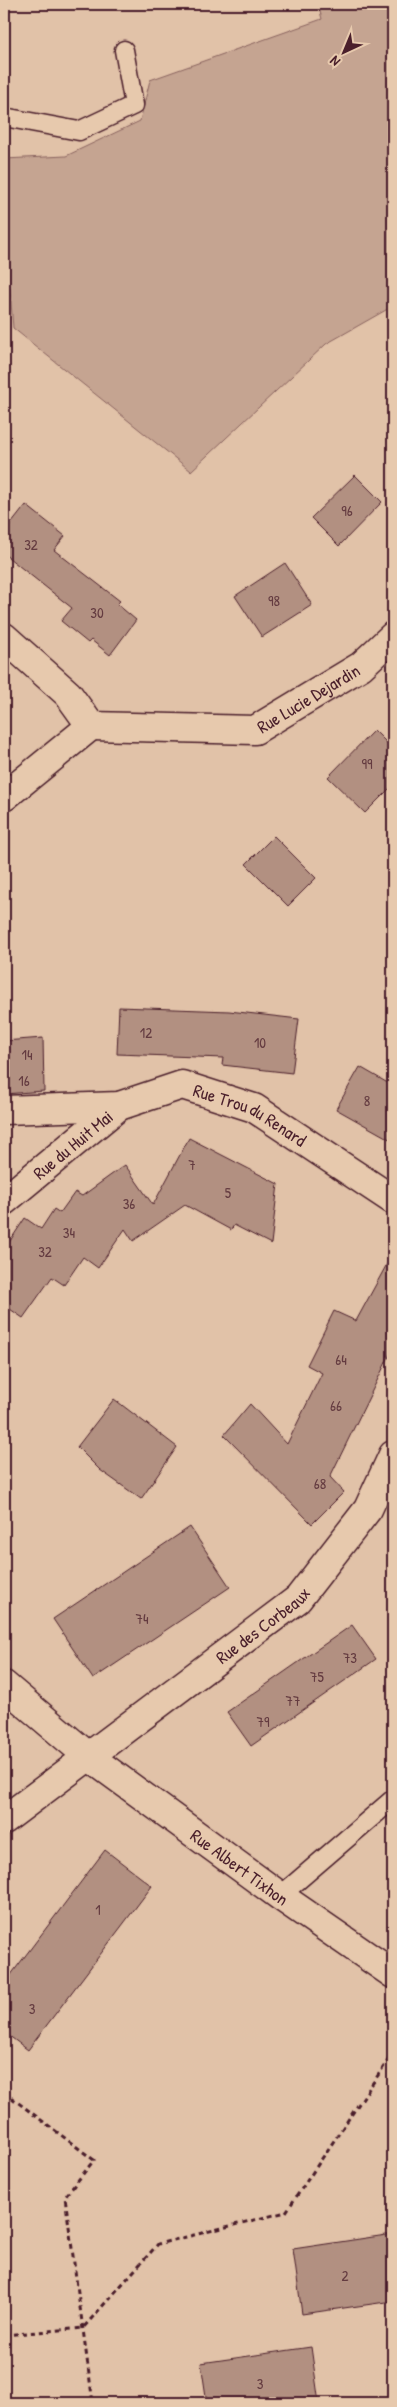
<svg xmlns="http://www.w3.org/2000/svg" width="397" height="2407" viewBox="0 0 397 2407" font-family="'Patrick Hand',sans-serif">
  <rect width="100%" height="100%" fill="#e1c2a8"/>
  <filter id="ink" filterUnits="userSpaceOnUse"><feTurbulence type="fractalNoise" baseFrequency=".02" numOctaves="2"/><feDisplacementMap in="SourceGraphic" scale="10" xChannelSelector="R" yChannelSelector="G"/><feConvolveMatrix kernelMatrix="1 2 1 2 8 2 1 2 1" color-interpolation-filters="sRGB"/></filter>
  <g filter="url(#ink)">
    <path fill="#c5a491" stroke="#88625e" d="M 318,4 L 393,4 L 393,306 L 326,344 L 191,471 L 13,328 L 10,289 L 4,275 L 4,159 L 66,156 L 140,121 L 150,80 L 322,19 Z"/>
    <g fill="#b29081" stroke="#4a1f2b">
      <path d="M 355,475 L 382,502 L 339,546 L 311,518 Z"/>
      <path d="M 26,505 L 65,536 L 54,550 L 120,601 L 117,604 L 136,620 L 110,655 L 91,640 L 88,643 L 61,621 L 72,608 L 4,554 L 4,533 Z"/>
      <path d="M 285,563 L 312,605 L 262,637 L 235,596 Z"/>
      <path d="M 374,730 L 393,749 L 393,785 L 365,813 L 328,777 Z"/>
      <path d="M 274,836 L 316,878 L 288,906 L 246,864 Z"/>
      <path d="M 119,1007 L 229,1011 L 299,1019 L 292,1073 L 222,1065 L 223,1058 L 117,1054 Z"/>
      <path d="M 43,1038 L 44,1091 L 4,1094 L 4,1041 Z"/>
      <path d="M 360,1067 L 393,1086 L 393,1141 L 336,1109 Z"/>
      <path d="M 189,1138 L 278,1184 L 271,1244 L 234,1225 L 231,1230 L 185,1205 L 133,1241 L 125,1229 L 98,1268 L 83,1257 L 64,1285 L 52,1277 L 23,1318 L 4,1305 L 4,1250 L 25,1218 L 41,1229 L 54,1209 L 60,1213 L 75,1192 L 82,1196 L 125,1165 L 153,1205 Z"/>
      <path d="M 393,1253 L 393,1348 L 330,1477 L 344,1492 L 312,1524 L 224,1435 L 250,1404 L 287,1444 L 322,1373 L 307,1365 L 334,1311 L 356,1321 Z"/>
      <path d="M 114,1399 L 177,1447 L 141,1499 L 100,1470 L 77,1447 Z"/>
      <path d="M 190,1527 L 230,1587 L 93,1679 L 53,1619 Z"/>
      <path d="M 352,1625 L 376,1659 L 251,1746 L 227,1712 Z"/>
      <path d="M 105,1850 L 152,1886 L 28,2050 L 4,2032 L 4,1984 Z"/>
      <path d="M 393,2234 L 393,2301 L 302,2314 L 293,2249 Z"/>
      <path d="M 311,2347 L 319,2403 L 207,2403 L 201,2363 Z"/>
    </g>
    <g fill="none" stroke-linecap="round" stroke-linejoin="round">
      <defs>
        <g id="service">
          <path d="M 4,117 L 79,131 L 134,105 L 124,50"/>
          <path d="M 280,1896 L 393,1799"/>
        </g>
        <g id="minor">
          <path d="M 4,637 L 68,694 L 91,726 L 4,797"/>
          <path id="s1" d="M 91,726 L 255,730 L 361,666 L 393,636"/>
          <path id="s2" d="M 4,1110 L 119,1106 L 182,1085 L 254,1108 L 393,1200"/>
          <path id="s3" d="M 4,1201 L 119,1106"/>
          <path id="s4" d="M 4,1685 L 88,1756 L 280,1896 L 393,1974"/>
          <path id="s5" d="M 4,1820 L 298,1599 L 368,1509 L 393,1455"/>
        </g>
      </defs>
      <use href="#service" stroke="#4a1f2b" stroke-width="21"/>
      <use href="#minor" stroke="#4a1f2b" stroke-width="31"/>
      <g stroke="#4a1f2b" stroke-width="3" stroke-dasharray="5 4" stroke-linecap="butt">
        <path d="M 4,2092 L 94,2160 L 65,2197 L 93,2403"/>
        <path d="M 4,2335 L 83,2328 L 158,2244 L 286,2212 L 393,2053"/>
      </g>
      <use href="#service" stroke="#e7c9ad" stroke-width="18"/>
      <use href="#minor" stroke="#e7c9ad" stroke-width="28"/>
    </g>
  </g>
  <g text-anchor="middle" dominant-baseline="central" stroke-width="4" stroke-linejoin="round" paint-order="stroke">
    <g font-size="15" fill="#643b40">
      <text x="347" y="510">96</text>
      <text x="31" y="544">32</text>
      <text x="274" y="600">98</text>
      <text x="97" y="612">30</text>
      <text x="367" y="763">99</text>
      <text x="146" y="1032">12</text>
      <text x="260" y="1042">10</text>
      <text x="27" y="1054">14</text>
      <text x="24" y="1080">16</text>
      <text x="367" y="1100">8</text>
      <text x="192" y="1164">7</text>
      <text x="228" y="1192">5</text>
      <text x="129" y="1203">36</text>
      <text x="69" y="1232">34</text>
      <text x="45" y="1251">32</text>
      <text x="341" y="1359">64</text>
      <text x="336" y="1405">66</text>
      <text x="320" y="1483">68</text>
      <text x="142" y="1618">74</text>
      <text x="350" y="1657">73</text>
      <text x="317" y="1676">75</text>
      <text x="293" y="1700">77</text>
      <text x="263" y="1721">79</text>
      <text x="98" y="1909">1</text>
      <text x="32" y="2008">3</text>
      <text x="345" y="2275">2</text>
      <text x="260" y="2383">3</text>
    </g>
    <g font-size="18" fill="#4a1f2b" stroke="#e7c9ad">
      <text stroke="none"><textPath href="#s1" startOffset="226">Rue Lucie Dejardin</textPath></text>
      <text stroke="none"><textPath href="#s2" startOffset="256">Rue Trou du Renard</textPath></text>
      <text stroke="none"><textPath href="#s3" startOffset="89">Rue du Huit Mai</textPath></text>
      <text stroke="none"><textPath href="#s5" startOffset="324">Rue des Corbeaux</textPath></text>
      <text stroke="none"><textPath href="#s4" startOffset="298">Rue Albert Tixhon</textPath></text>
    </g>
  </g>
  <rect width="397" height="2407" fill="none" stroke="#e7c9ad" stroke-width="20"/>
  <rect x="10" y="10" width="377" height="2387" fill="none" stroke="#4a1f2b" stroke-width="2" filter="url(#ink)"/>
  <g transform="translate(344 52) rotate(224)" stroke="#e7c9ad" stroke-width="4" paint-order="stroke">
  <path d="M0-4L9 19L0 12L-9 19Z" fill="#4a1f2b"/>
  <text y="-8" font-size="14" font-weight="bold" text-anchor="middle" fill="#4a1f2b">N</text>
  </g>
</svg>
